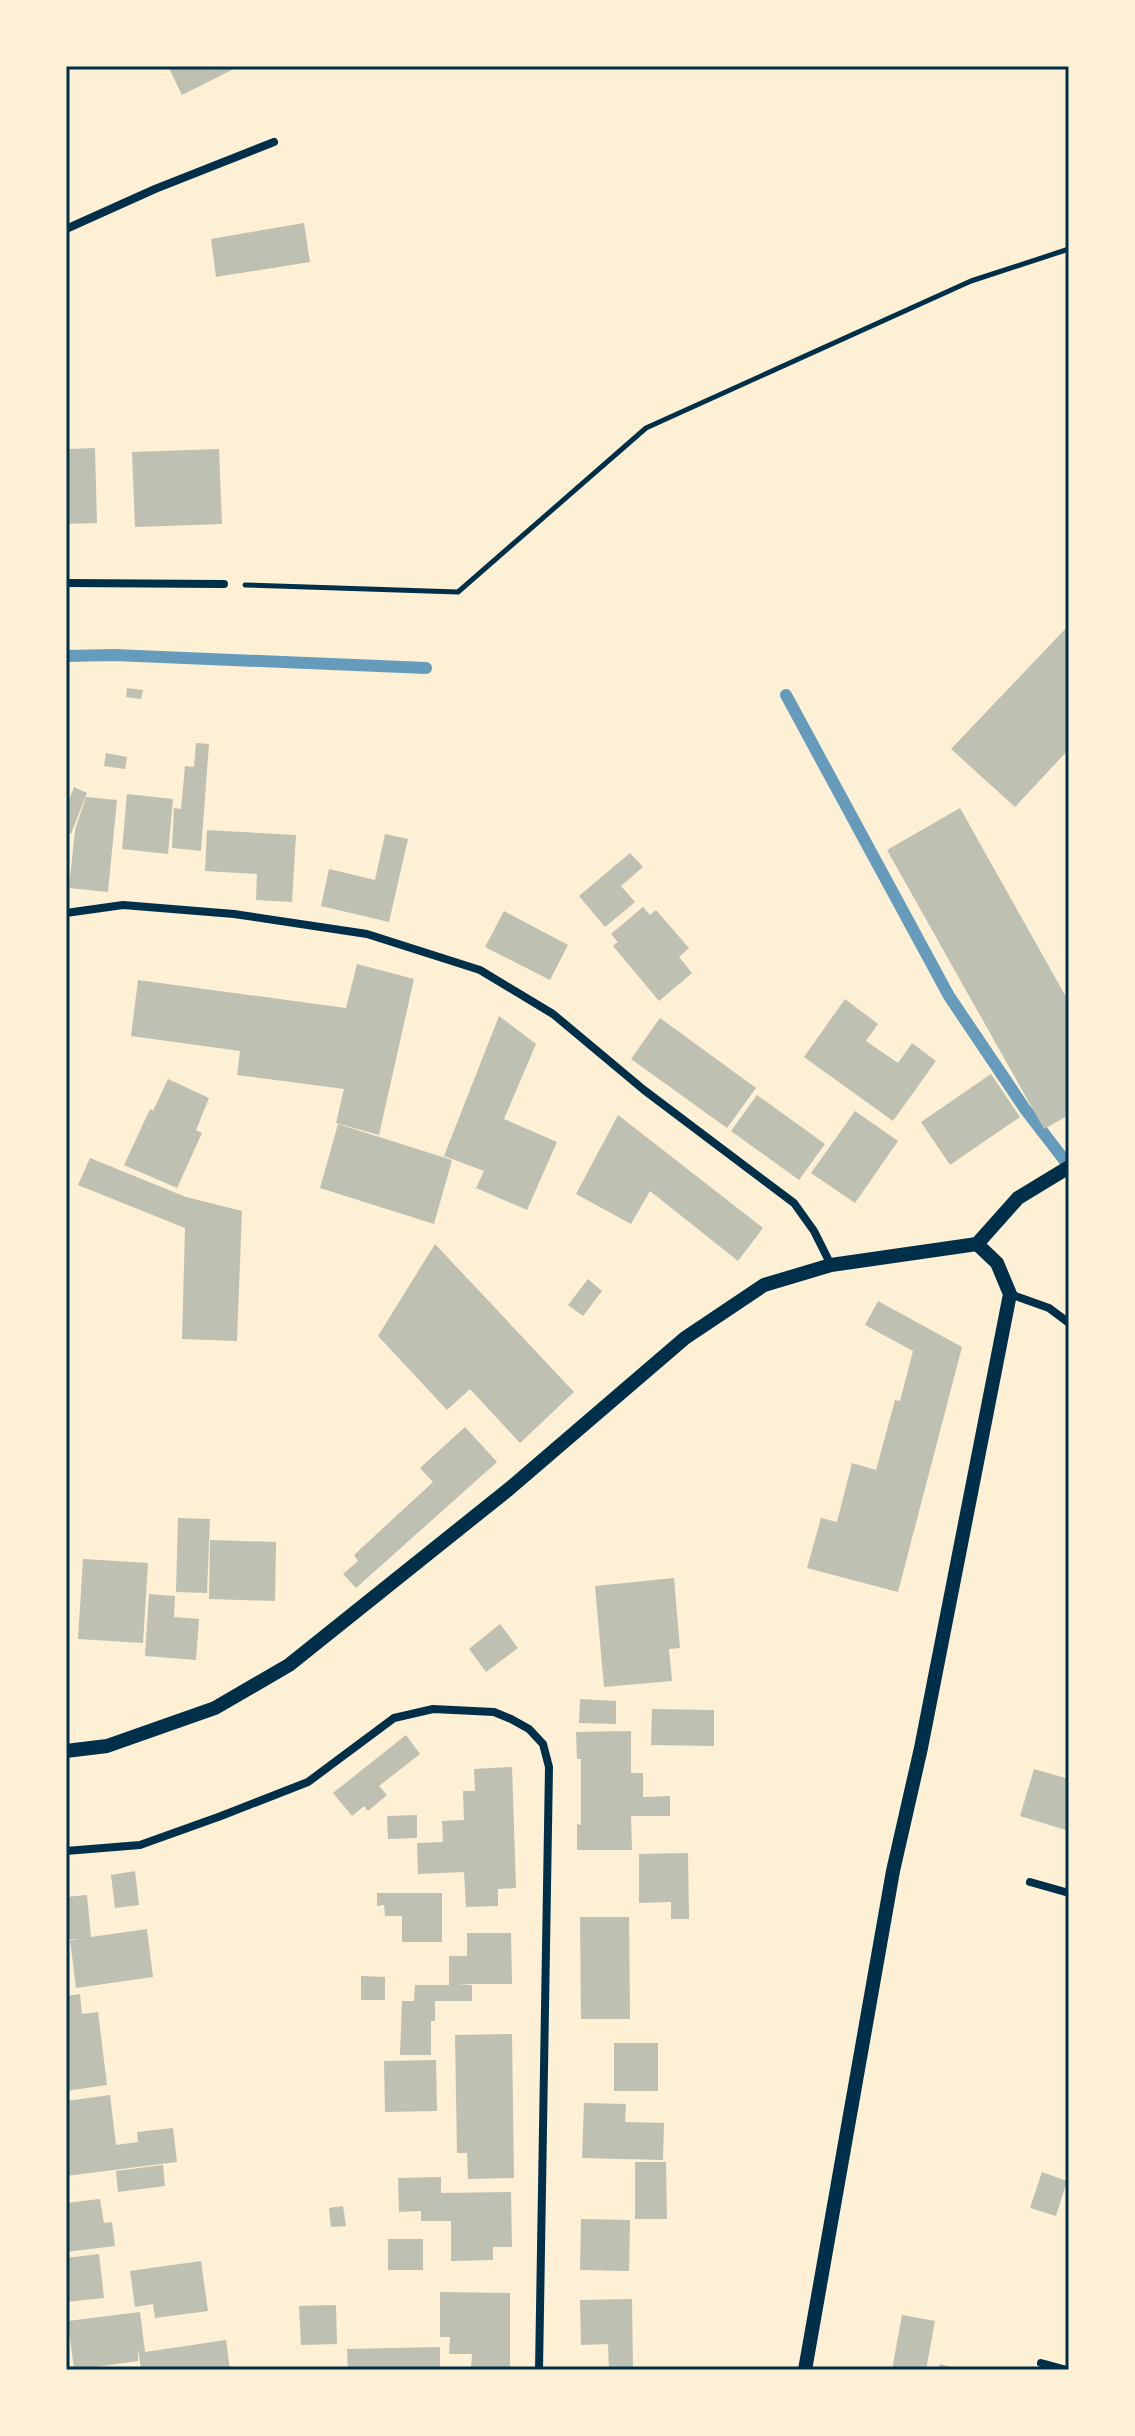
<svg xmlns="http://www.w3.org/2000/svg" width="1135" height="2436" viewBox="0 0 1135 2436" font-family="'PT Sans Narrow',sans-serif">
  <rect width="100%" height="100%" fill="#fdf0d5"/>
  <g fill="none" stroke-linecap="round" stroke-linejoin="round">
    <g stroke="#669bbc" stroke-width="12">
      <path d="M 66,656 L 114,655 L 426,668"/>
      <path d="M 786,695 L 949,996 L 1025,1109 L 1069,1166"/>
    </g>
  </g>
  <g fill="#bec0b2">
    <path d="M 168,66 L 240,66 L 182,95 Z"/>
    <path d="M 304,223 L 310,262 L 216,277 L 211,239 Z"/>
    <path d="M 95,448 L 97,523 L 66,524 L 66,449 Z"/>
    <path d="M 219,449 L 222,524 L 135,527 L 132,452 Z"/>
    <path d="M 1069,625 L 1069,749 L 1015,807 L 951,749 Z"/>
    <path d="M 127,688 L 143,690 L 141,699 L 126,697 Z"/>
    <path d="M 196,743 L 209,744 L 201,851 L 172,848 L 174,808 L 181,809 L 185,766 L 194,767 Z"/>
    <path d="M 106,753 L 127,757 L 125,769 L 104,766 Z"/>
    <path d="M 74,787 L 87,793 L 71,834 L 66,833 L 66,808 Z"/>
    <path d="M 127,794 L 173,799 L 168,854 L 122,849 Z"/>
    <path d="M 86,797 L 117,800 L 108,892 L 69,888 L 75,830 Z"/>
    <path d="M 960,808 L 1069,1002 L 1069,1115 L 1044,1129 L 887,850 Z"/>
    <path d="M 207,830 L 296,835 L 292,902 L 256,900 L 257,874 L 205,871 Z"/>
    <path d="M 385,834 L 408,839 L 389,922 L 321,906 L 329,869 L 375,880 Z"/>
    <path d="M 630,853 L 643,867 L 621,886 L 635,902 L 605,927 L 579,896 Z"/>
    <path d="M 643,907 L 650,915 L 656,910 L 689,948 L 679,957 L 692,973 L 659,1001 L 613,946 L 618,942 L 611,934 Z"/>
    <path d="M 504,911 L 568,945 L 550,980 L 485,947 Z"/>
    <path d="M 357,964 L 414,979 L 379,1135 L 336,1123 L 344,1089 L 237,1075 L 240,1051 L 131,1036 L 138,980 L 346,1008 Z"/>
    <path d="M 845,999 L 878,1024 L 866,1041 L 898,1063 L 912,1043 L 936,1061 L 893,1121 L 804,1057 Z"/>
    <path d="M 499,1016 L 536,1044 L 504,1119 L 557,1142 L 527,1210 L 476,1188 L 484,1171 L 444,1156 Z"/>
    <path d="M 660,1018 L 756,1088 L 727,1128 L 631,1059 Z"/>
    <path d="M 991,1074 L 1020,1117 L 950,1165 L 921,1122 Z"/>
    <path d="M 168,1079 L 209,1098 L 196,1130 L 202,1133 L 177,1188 L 124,1165 L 150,1109 L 153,1111 Z"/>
    <path d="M 757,1095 L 825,1144 L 799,1180 L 731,1131 Z"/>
    <path d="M 855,1111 L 898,1141 L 855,1203 L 811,1173 Z"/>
    <path d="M 618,1115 L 763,1228 L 738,1261 L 650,1191 L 631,1224 L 576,1194 Z"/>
    <path d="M 338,1124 L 452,1160 L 434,1224 L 320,1188 Z"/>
    <path d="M 90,1158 L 186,1197 L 242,1211 L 237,1341 L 182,1339 L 185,1228 L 78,1185 Z"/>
    <path d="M 435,1244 L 574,1392 L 520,1443 L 470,1389 L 447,1410 L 378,1336 Z"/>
    <path d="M 588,1279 L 602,1291 L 583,1316 L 568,1305 Z"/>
    <path d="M 878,1301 L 962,1347 L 898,1592 L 807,1568 L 821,1518 L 837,1522 L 852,1463 L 876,1470 L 895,1400 L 900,1401 L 913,1351 L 865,1325 Z"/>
    <path d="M 465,1427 L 497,1462 L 356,1588 L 343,1574 L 358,1561 L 354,1555 L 433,1482 L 420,1468 Z"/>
    <path d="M 178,1518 L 210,1519 L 207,1593 L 176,1592 Z"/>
    <path d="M 210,1540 L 276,1542 L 275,1601 L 209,1599 Z"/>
    <path d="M 83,1559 L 148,1563 L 143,1643 L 78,1639 Z"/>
    <path d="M 674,1578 L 680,1648 L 669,1649 L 672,1681 L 604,1687 L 595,1586 Z"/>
    <path d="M 149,1594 L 175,1596 L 174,1617 L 199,1619 L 196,1660 L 145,1656 Z"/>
    <path d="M 500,1624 L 518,1648 L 486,1672 L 469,1649 Z"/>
    <path d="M 580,1699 L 616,1701 L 616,1724 L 579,1723 Z"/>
    <path d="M 652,1709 L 714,1710 L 714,1746 L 651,1745 Z"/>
    <path d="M 631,1731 L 631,1773 L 643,1773 L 643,1797 L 670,1796 L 670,1816 L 631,1816 L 632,1850 L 577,1850 L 577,1824 L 581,1825 L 581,1759 L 577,1759 L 576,1732 Z"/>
    <path d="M 406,1735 L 420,1754 L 379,1786 L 387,1795 L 368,1811 L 364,1806 L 352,1816 L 333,1793 Z"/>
    <path d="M 512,1767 L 516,1888 L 498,1889 L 498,1906 L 466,1907 L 464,1872 L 418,1874 L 417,1843 L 443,1842 L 442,1821 L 464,1820 L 463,1791 L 475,1791 L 474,1769 Z"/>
    <path d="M 1034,1769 L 1069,1779 L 1069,1831 L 1020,1816 Z"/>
    <path d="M 417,1815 L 417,1838 L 388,1839 L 387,1816 Z"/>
    <path d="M 688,1853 L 689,1919 L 671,1919 L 671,1902 L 639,1903 L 639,1854 Z"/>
    <path d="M 135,1871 L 139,1905 L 115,1908 L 111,1875 Z"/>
    <path d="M 377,1893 L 442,1893 L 442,1942 L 402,1942 L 402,1916 L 385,1916 L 384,1905 L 377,1906 Z"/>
    <path d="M 87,1895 L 91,1937 L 147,1929 L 153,1977 L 76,1988 L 70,1940 L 78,1939 L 66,1939 L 66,1897 Z"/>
    <path d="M 580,1917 L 629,1917 L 630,2019 L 581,2019 Z"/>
    <path d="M 467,1933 L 511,1933 L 512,1984 L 458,1984 L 472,1985 L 472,2001 L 435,2001 L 435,2021 L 431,2021 L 431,2055 L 400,2055 L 402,2001 L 414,2001 L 415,1985 L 449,1985 L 449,1956 L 467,1956 Z"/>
    <path d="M 361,1976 L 385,1977 L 385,2000 L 361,2000 Z"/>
    <path d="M 80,1994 L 82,2014 L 98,2012 L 107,2085 L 66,2091 L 66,1996 Z"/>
    <path d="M 512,2034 L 514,2178 L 468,2179 L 467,2153 L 457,2153 L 455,2035 Z"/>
    <rect x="614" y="2043" width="44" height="48"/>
    <path d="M 436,2060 L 437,2111 L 385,2112 L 384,2061 Z"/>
    <path d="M 110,2095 L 116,2145 L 138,2142 L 137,2132 L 173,2128 L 177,2162 L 66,2176 L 66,2101 Z"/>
    <path d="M 584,2103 L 626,2104 L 625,2122 L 664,2123 L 663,2160 L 582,2158 Z"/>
    <path d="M 635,2162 L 666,2162 L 667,2219 L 635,2219 Z"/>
    <path d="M 163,2165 L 165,2186 L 118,2192 L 116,2171 Z"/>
    <path d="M 1042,2172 L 1067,2181 L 1056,2216 L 1030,2208 Z"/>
    <path d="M 441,2177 L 441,2193 L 511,2192 L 512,2247 L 493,2247 L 493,2260 L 451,2261 L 451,2221 L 421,2221 L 421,2211 L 399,2212 L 398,2178 Z"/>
    <path d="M 100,2199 L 104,2223 L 112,2222 L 115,2246 L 66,2252 L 66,2203 Z"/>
    <path d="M 343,2206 L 346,2226 L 331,2227 L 329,2208 Z"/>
    <path d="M 581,2219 L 630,2220 L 629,2271 L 580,2270 Z"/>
    <rect x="388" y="2239" width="35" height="31"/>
    <path d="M 99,2254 L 104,2298 L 66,2302 L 66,2258 Z"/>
    <path d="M 201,2261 L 208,2311 L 155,2318 L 153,2304 L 135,2307 L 130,2271 Z"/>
    <path d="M 440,2292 L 510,2293 L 510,2370 L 471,2370 L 472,2354 L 449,2354 L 450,2337 L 440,2337 Z"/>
    <path d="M 632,2299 L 633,2370 L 609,2370 L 608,2344 L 581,2345 L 580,2300 Z"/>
    <path d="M 336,2305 L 337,2344 L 301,2345 L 299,2306 Z"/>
    <path d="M 140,2312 L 145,2352 L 226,2340 L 230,2370 L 141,2370 L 138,2348 L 138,2361 L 74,2370 L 68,2321 Z"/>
    <path d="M 902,2315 L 935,2321 L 926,2370 L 892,2370 Z"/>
    <path d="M 440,2347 L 440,2370 L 348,2370 L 347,2349 Z"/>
    <path d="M 940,2364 L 958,2369 L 958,2370 L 938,2370 Z"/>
  </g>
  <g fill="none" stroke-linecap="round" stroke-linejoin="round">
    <path stroke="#003049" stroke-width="5" d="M 245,585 L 458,592 L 646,428 L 971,281 L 1069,249"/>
    <g stroke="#003049" stroke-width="8">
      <path d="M 66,229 L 155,189 L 274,142"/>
      <path d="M 66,583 L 224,584"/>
      <path d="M 66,913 L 123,905 L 234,914 L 367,934 L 480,970 L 553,1014 L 644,1090 L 794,1203 L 814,1231 L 831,1265"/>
      <path d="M 1010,1294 L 1049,1308 L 1069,1323"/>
      <path d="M 66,1851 L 140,1845 L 221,1816 L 308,1782 L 394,1718 L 433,1709 L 494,1712 L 511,1719 L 529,1729 L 543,1744 L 549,1767 L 539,2370"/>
      <path d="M 1030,1882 L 1069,1893"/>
      <path d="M 1041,2363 L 1067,2370"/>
    </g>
    <g stroke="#003049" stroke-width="14">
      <path d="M 977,1244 L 1018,1198 L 1069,1167"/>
      <path d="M 66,1751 L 107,1746 L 215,1708 L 289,1665 L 509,1489 L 685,1338 L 764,1285 L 831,1265 L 977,1244"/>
      <path d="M 805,2370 L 893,1871 L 921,1748 L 1010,1294 L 997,1263 L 977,1244"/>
    </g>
  </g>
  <rect width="1135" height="2436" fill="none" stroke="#fdf0d5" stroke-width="136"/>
  <rect x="68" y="68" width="999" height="2300" fill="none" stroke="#003049" stroke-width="3"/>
</svg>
